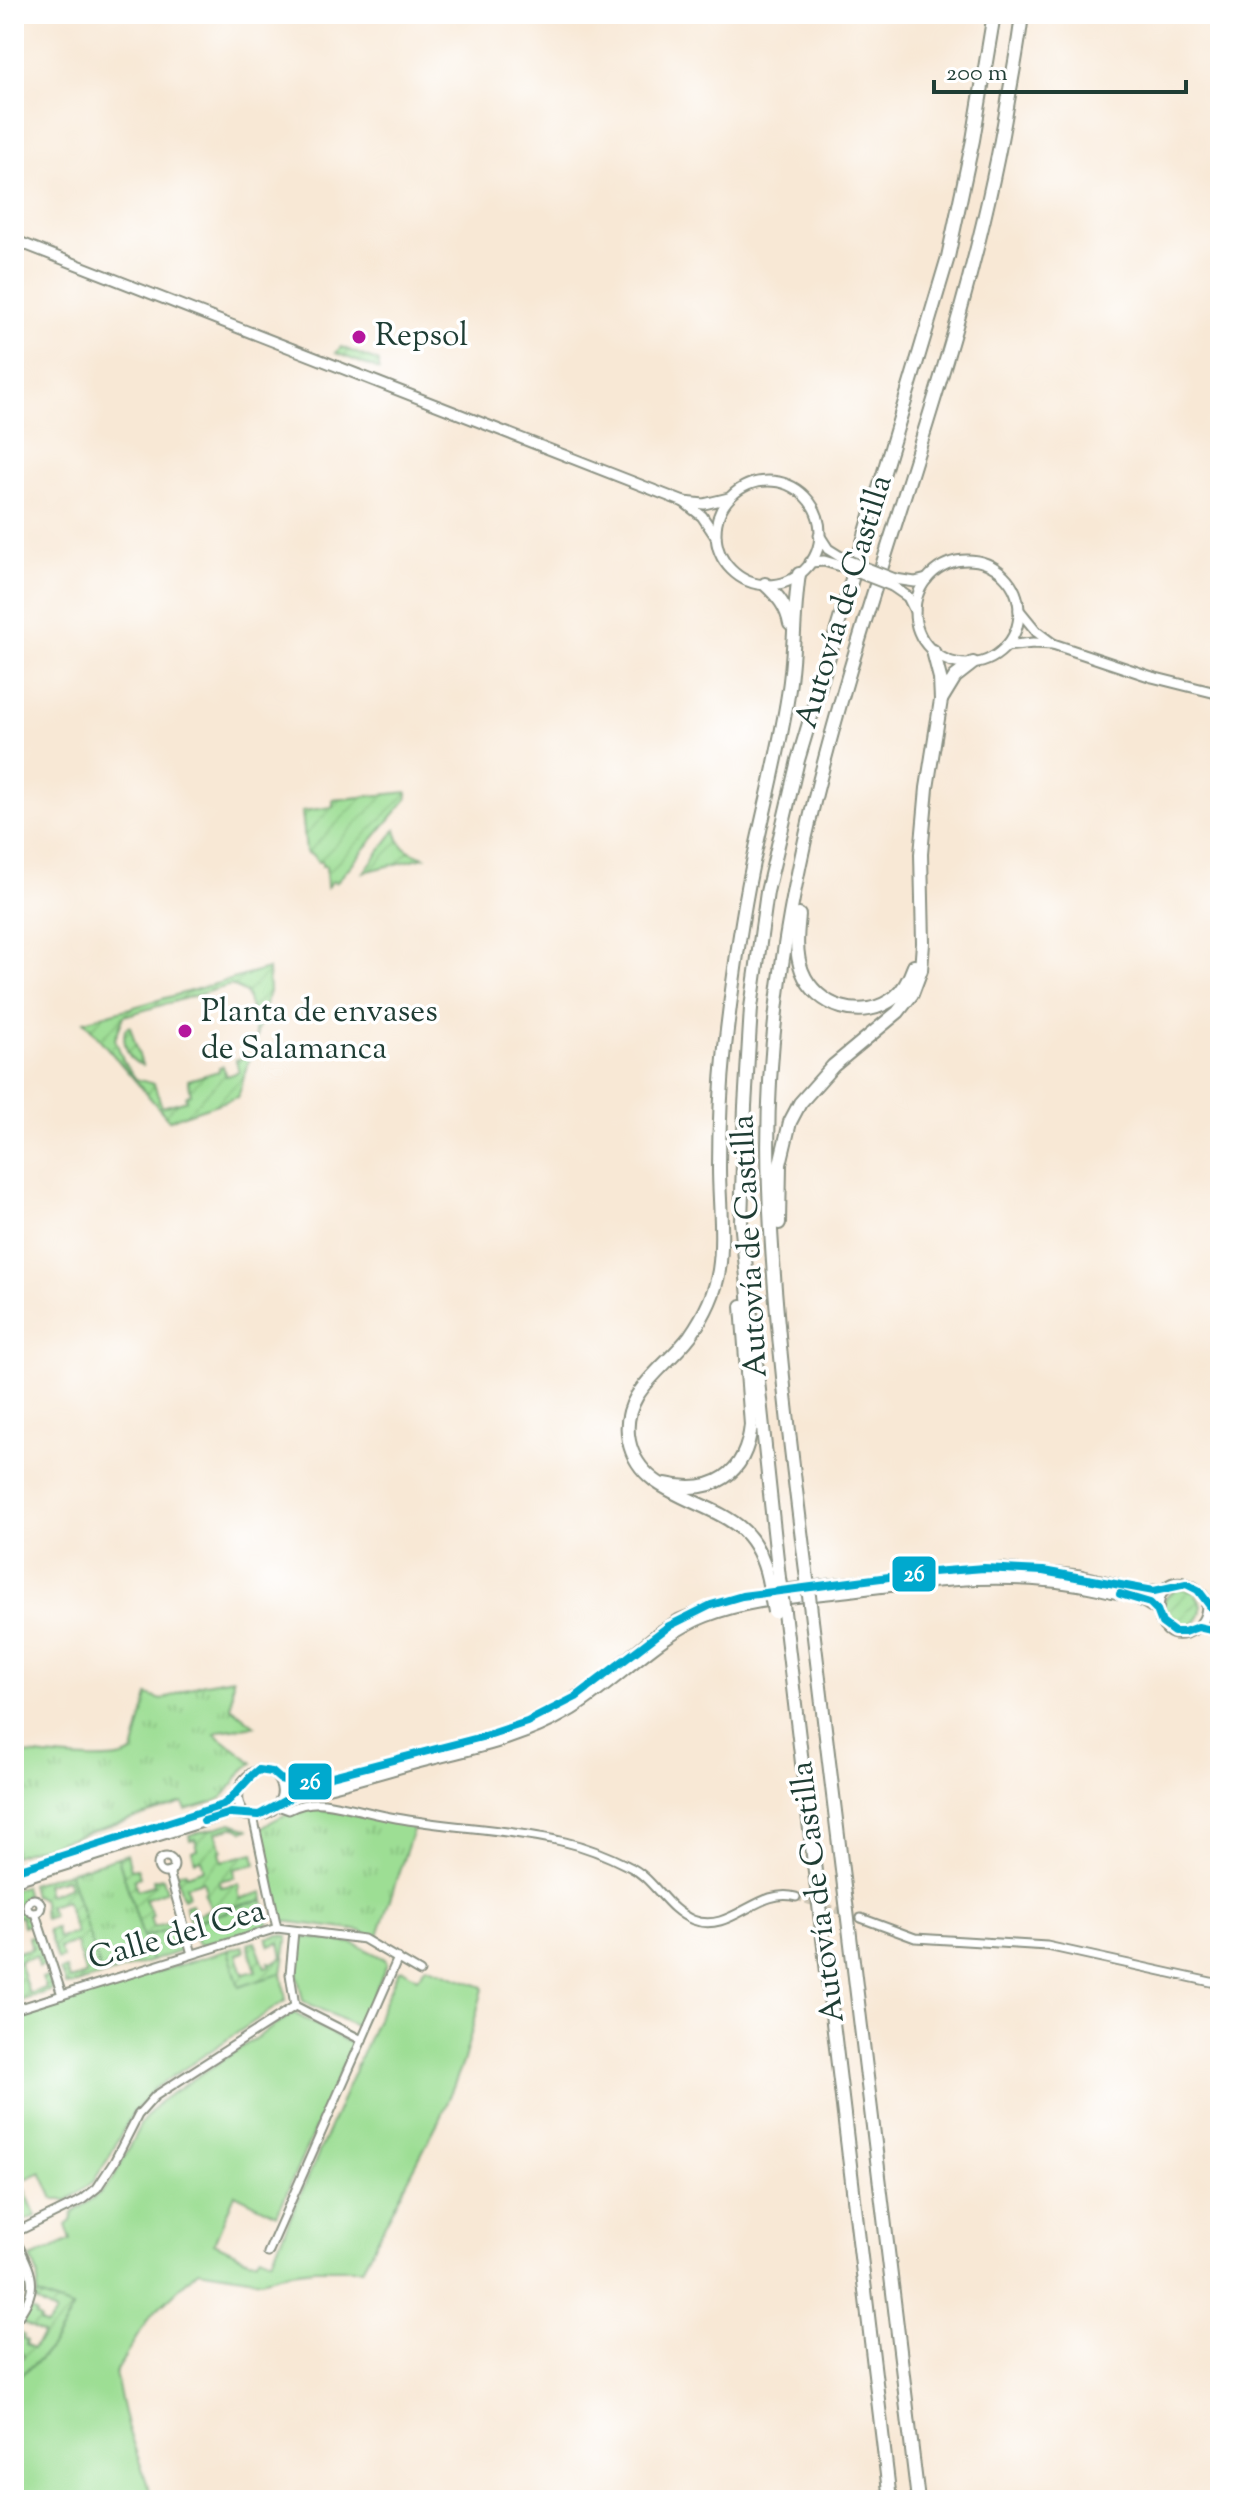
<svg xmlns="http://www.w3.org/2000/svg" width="1234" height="2514" viewBox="0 0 1234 2514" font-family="'Sorts Mill Goudy',serif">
  <defs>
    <pattern id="park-tufts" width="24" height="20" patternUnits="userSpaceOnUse" patternTransform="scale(2)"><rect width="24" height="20" fill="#9dde94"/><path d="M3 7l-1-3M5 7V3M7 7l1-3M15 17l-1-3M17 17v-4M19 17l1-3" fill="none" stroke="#87bf80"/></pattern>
    <pattern id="garden-furrows" width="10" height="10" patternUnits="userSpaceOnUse" patternTransform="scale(2)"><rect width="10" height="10" fill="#9dde94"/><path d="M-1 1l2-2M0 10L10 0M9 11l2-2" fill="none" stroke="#87bf80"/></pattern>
  </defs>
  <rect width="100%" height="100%" fill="#fff"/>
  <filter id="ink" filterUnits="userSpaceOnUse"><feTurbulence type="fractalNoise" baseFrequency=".0125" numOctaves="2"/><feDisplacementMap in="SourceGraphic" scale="16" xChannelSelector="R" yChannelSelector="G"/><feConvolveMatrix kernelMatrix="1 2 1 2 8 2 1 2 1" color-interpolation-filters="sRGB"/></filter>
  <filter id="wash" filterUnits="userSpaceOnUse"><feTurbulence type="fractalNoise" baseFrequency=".006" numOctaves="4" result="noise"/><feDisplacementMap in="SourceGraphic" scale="32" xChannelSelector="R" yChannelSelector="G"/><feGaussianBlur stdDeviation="1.8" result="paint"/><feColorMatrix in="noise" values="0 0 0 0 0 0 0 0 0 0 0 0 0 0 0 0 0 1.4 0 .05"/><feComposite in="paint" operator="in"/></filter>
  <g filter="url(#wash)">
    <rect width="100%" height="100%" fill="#f8e8d5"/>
    <g fill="#9dde94" stroke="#5e8e64" stroke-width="2">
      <path d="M 264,1900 L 269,1921 L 267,1925 L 201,1945 L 197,1943 L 191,1923 L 227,1912 L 227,1909 Z"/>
      <path d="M 178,1926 L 184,1950 L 151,1961 L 143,1937 Z"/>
      <path d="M 301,1937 L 353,1943 L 385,1959 L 387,1964 L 359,2028 L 303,2001 L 297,1974 Z"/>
      <path d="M 228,1950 L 240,1986 L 282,1973 L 286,2000 L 154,2089 L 132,2114 L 108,2159 L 93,2182 L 67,2201 L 63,2199 L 53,2199 L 41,2172 L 21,2181 L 36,2216 L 14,2225 L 14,2016 Z"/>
      <path d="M 426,1966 L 483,1987 L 483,1989 L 463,2063 L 440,2118 L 362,2269 L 314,2269 L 290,2272 L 261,2280 L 198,2270 L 149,2317 L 115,2373 L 127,2426 L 153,2500 L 14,2500 L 14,2377 C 42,2365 60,2336 72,2309 L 37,2295 L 39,2277 L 31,2258 L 71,2240 L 66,2225 L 71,2221 L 73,2213 L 101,2192 L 113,2179 L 141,2123 L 160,2101 L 294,2013 L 350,2043 L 351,2047 L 277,2215 L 235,2194 L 214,2243 L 248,2259 L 256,2260 L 260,2255 L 272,2260 L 398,1971 L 403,1969 L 417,1978 Z"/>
      <path d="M 24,2277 L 23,2296 L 14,2309 L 14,2281 Z"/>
    </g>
    <g fill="url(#park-tufts)" stroke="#5e8e64" stroke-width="2">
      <path d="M 233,1678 L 231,1707 L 255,1726 L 219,1731 L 215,1734 L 253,1763 C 235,1774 236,1785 223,1797 C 213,1804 197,1806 186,1810 L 183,1803 L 14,1856 L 14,1753 C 37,1754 119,1767 133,1752 L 148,1695 L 162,1700 L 200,1684 Z"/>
      <path d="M 314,1808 L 415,1824 L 377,1938 L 361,1931 L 283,1921 L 261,1830 C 272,1818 297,1809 314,1808 Z"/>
      <path d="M 118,1857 L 151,1961 L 102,1976 L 69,1872 Z"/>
    </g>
    <g fill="url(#garden-furrows)" stroke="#5e8e64" stroke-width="2" fill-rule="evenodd">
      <path d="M 341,347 L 379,362 L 379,370 L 336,353 Z"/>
      <path d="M 407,792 L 407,799 L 336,883 L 333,881 L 327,887 L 326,866 L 322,866 L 322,862 L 318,862 L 314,856 L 306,852 L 302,811 L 333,807 L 333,800 Z"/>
      <path d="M 396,829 C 399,847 407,851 424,857 L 364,872 Z"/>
      <path d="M 268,969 L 269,992 L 255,1040 L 255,1023 L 246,993 L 231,985 L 124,1016 L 115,1039 L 124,1062 L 136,1079 L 154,1084 L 162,1107 L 187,1100 L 186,1096 L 191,1094 L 188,1080 L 219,1071 L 219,1067 L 223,1066 L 226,1076 L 239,1072 L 236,1060 L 250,1056 L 238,1097 L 169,1120 L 84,1021 Z"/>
      <path d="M 130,1026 L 142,1065 C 128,1062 122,1042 125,1029 Z"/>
      <circle cx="1182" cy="1608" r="19"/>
      <path d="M 232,1823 L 248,1829 L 243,1831 L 236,1827 L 216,1832 L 222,1850 L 220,1851 L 222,1861 L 254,1853 L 256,1864 L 234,1869 L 235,1877 L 219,1881 L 220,1887 L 239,1884 L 240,1888 L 238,1889 L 240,1899 L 263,1892 L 264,1900 L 227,1908 L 228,1911 L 191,1923 L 185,1906 L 191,1904 L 195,1915 L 211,1909 L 204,1892 L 206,1891 L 203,1881 L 186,1886 L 189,1896 L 183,1899 L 176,1874 L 185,1871 L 187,1875 L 204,1869 L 201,1859 L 195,1861 L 192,1851 L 198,1849 L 195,1839 L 190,1840 L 189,1835 Z"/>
      <path d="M 127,1854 L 131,1869 L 137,1868 L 140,1877 L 134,1879 L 137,1890 L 154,1885 L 153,1880 L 163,1878 L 167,1891 L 145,1899 L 153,1916 L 150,1917 L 153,1927 L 176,1920 L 178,1926 L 143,1937 L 118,1857 Z"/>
      <path d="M 69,1872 L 102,1976 L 67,1986 L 60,1971 L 66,1969 L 69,1980 L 86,1975 L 76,1943 L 59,1948 L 63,1958 L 57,1960 L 48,1930 L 56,1928 L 58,1938 L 76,1933 L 66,1901 L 48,1906 L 53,1916 L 44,1919 C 41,1908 49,1898 33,1895 L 30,1884 ZM 67,1879 L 70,1887 L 48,1895 L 45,1884 Z"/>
      <path d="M 24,1886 L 27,1897 C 16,1908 28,1913 32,1924 L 23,1926 L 21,1916 L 14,1918 L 14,1889 Z"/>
      <path d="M 35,1935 L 45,1965 L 38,1967 L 36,1956 L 19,1961 L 29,1994 L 46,1988 L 42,1978 L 48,1976 L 52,1990 L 14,2003 L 14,1951 L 15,1953 L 32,1948 L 28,1937 Z"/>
      <path d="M 279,1935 L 288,1936 L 282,1973 L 239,1987 L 228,1950 L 243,1946 L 245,1951 L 237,1954 L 243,1974 L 256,1971 L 248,1944 L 255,1942 L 265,1967 L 270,1966 L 269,1962 L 272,1963 L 283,1957 L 280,1943 L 270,1946 L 267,1938 Z"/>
      <path d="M 37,2295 L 72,2308 C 61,2335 42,2365 14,2377 L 14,2363 L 24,2357 L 20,2350 L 18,2351 L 14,2346 L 14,2331 L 15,2330 L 24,2336 L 22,2338 L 27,2341 L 26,2344 L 33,2348 L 43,2334 L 21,2322 L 29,2309 L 37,2314 L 36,2316 L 41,2320 L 40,2322 L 46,2326 L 56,2313 L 35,2301 Z"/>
    </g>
  </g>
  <g filter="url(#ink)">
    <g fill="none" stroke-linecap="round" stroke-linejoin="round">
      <path stroke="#cdc6b5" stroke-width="7" stroke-dasharray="7 3.5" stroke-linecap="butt" d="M 796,1897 L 861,1918"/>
      <defs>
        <g id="street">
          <path d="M 278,1806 L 289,1810 C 300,1804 311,1802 324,1803 C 348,1806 372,1814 396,1818 C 452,1828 510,1829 565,1842 C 587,1847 608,1856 628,1866 C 655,1878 665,1909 693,1920 C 730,1935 759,1886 796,1897"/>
          <path d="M 253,1816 L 277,1928"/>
          <circle cx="166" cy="1865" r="8"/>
          <path d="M 169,1872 L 192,1954"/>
          <circle cx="34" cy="1906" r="7"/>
          <path d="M 35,1913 L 62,1995"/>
          <path d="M 861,1918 L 915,1938 L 1047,1946 L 1220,1984"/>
          <path d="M 294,1931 L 290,1974 L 295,2006"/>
          <path d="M 295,2006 L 362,2040"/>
          <path d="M 14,2010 L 277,1928 L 364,1939 L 420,1972"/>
          <path d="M 14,2233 L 82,2200 L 97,2188 L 114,2162 L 138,2115 L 155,2096 L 295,2006"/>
          <path d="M 14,2236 C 31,2273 43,2286 14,2322"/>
          <path d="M 268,2253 L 398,1958"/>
        </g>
        <g id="secondary">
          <path d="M 14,240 L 684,502 L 702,516 L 716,537"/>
          <circle cx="768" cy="533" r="52"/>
          <path d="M 684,502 L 704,504 L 729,498"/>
          <path d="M 819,535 L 828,549 L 844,559"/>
          <circle cx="967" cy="612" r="52"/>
          <path d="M 810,562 L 824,561 L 841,566"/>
          <path d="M 895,579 L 915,582 L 927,579"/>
          <path d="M 892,586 L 908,597 L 915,611"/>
          <path d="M 1019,610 L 1037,632 L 1053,644"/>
          <path d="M 1006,646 L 1033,643 L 1053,644 L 1152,677 L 1220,694"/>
          <path d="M 1207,1603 C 1207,1615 1204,1624 1193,1630 C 1148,1654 1146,1564 1192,1586 C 1206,1592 1208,1610 1220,1619"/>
          <path d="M 1198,1627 L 1220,1632"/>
          <path d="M 280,1779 L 301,1784 L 490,1735 L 539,1718 L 560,1707 L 602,1678 L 657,1633 L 679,1619 L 724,1601 L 777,1590 L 928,1573 L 1003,1568 L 1080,1575 L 1135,1588 L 1164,1591"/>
          <path d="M 282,1800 L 295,1795 C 336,1787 377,1774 418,1763 C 468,1750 522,1740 567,1713 C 614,1686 656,1636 706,1617 C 746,1601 793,1598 836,1593 C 928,1582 1010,1570 1101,1590 C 1122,1595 1140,1597 1157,1611"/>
          <path d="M 14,1871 L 217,1808 L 236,1796"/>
          <path d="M 14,1881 L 231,1813 C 240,1813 249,1817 258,1815 C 282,1811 291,1789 272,1772 L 258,1770 C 241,1778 230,1797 244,1813"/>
        </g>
        <g id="highway">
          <path d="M 765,584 C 778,596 787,607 790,624"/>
          <path d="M 941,700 L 955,677 L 973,663"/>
          <path d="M 799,915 C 797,934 795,953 802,971 C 816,1007 863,1023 895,997 C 904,990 910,977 914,966"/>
          <path d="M 779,1223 L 780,1164 L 790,1122 L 800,1103 L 833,1066 L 898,1012 L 912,994 L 921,970 L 923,943 L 921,854 L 927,788 L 941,700 L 940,678 L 933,651"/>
          <path d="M 666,1484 C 713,1495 746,1475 751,1425 L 742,1306"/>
          <path d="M 806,1571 C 790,1444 774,1317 769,1189 C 764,1073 780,953 805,840 C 861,591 966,354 1008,101 C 1013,72 1019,43 1022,14"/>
          <path d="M 779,1578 L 741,1221 L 745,1106 L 751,1008 L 767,892 L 798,760 L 948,257 L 973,140 L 994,14"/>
          <path d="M 768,1579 C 764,1561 757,1544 744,1531 C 709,1498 640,1496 629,1441 C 619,1393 665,1369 690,1336 C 704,1316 715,1295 719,1270 C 724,1237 719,1201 719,1168 C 719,1128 721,1086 725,1047 C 732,986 740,926 752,867 C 764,809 779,753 788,695 C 795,655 793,614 799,574"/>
          <path d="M 810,1604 L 918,2500"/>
          <path d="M 784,1612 L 890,2500"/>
        </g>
      </defs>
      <use href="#street" stroke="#8c9284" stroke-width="11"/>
      <use href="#secondary" stroke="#8c9284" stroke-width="13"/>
      <use href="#highway" stroke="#8c9284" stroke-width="16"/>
      <use href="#street" stroke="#fff" stroke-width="7"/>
      <use href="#secondary" stroke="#fff" stroke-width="9"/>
      <use href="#highway" stroke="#fff" stroke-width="12"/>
      <defs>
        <g id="secondary-bridge">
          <path d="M 844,559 L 895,579"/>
          <path d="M 841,566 L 892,586"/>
        </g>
        <g id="highway-bridge">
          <path d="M 806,1571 L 810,1604"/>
          <path d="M 779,1578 L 784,1612"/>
          <path d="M 768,1579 L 774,1612"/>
        </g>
      </defs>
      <use href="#secondary-bridge" stroke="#8c9284" stroke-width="13" stroke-linecap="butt"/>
      <use href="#highway-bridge" stroke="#8c9284" stroke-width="16" stroke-linecap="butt"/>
      <use href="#secondary-bridge" stroke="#fff" stroke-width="9"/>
      <use href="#highway-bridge" stroke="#fff" stroke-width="12"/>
      <defs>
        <g id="bus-1">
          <path d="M 1120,1594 L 1150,1603 L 1157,1610 L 1162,1623 L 1174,1632 L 1184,1632 L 1198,1627 L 1220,1632"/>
          <path d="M 204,1821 L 231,1813 L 259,1815 L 295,1795 L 324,1788"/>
          <path d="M 14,1871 L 223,1805 C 237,1795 244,1781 258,1770 L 272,1772 L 280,1779 L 301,1784 L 482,1737 L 527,1722 L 576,1697 L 669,1626 L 711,1605 L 742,1596 L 920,1573 L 984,1568 L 1043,1571 L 1154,1591 L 1186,1584 L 1198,1590 L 1220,1619"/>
        </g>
      </defs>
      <use href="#bus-1" stroke="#fff" stroke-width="14"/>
      <use href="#bus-1" stroke="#00a9ce" stroke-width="8"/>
    </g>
  </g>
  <g fill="#b5179e" stroke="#fff" stroke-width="3">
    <circle cx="359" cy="337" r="8"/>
    <circle cx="185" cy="1031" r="8"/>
  </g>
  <g text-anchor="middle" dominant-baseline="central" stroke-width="7" stroke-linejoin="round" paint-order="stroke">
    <g font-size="32" fill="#1f3d34" stroke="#fff" text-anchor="start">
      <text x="375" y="337">Repsol</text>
      <text x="201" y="1013">Planta de envases<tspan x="201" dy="37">de Salamanca</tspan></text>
    </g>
    <g font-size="32" fill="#1f3d34" stroke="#fff">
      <text transform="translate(845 602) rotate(-73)">Autovía de Castilla</text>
      <text transform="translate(751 1246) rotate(-93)">Autovía de Castilla</text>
      <text transform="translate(819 1892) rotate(-97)">Autovía de Castilla</text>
      <text transform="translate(177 1936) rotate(-16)">Calle del Cea</text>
    </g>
  </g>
  <g stroke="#fff" stroke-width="3">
    <rect x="891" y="1555" width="46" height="38" rx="8" fill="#00a9ce"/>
    <rect x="287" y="1762" width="46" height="39" rx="8" fill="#00a9ce"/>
  </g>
  <g font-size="22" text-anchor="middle" font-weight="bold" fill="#fff">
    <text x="914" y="1581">26</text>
    <text x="310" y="1789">26</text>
  </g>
  <rect width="1234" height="2514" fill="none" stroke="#fff" stroke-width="48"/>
  <path d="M934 80v12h252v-12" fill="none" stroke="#1f3d34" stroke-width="4"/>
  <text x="946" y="80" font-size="24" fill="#1f3d34" stroke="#ffffff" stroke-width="6" paint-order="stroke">200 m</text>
</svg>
